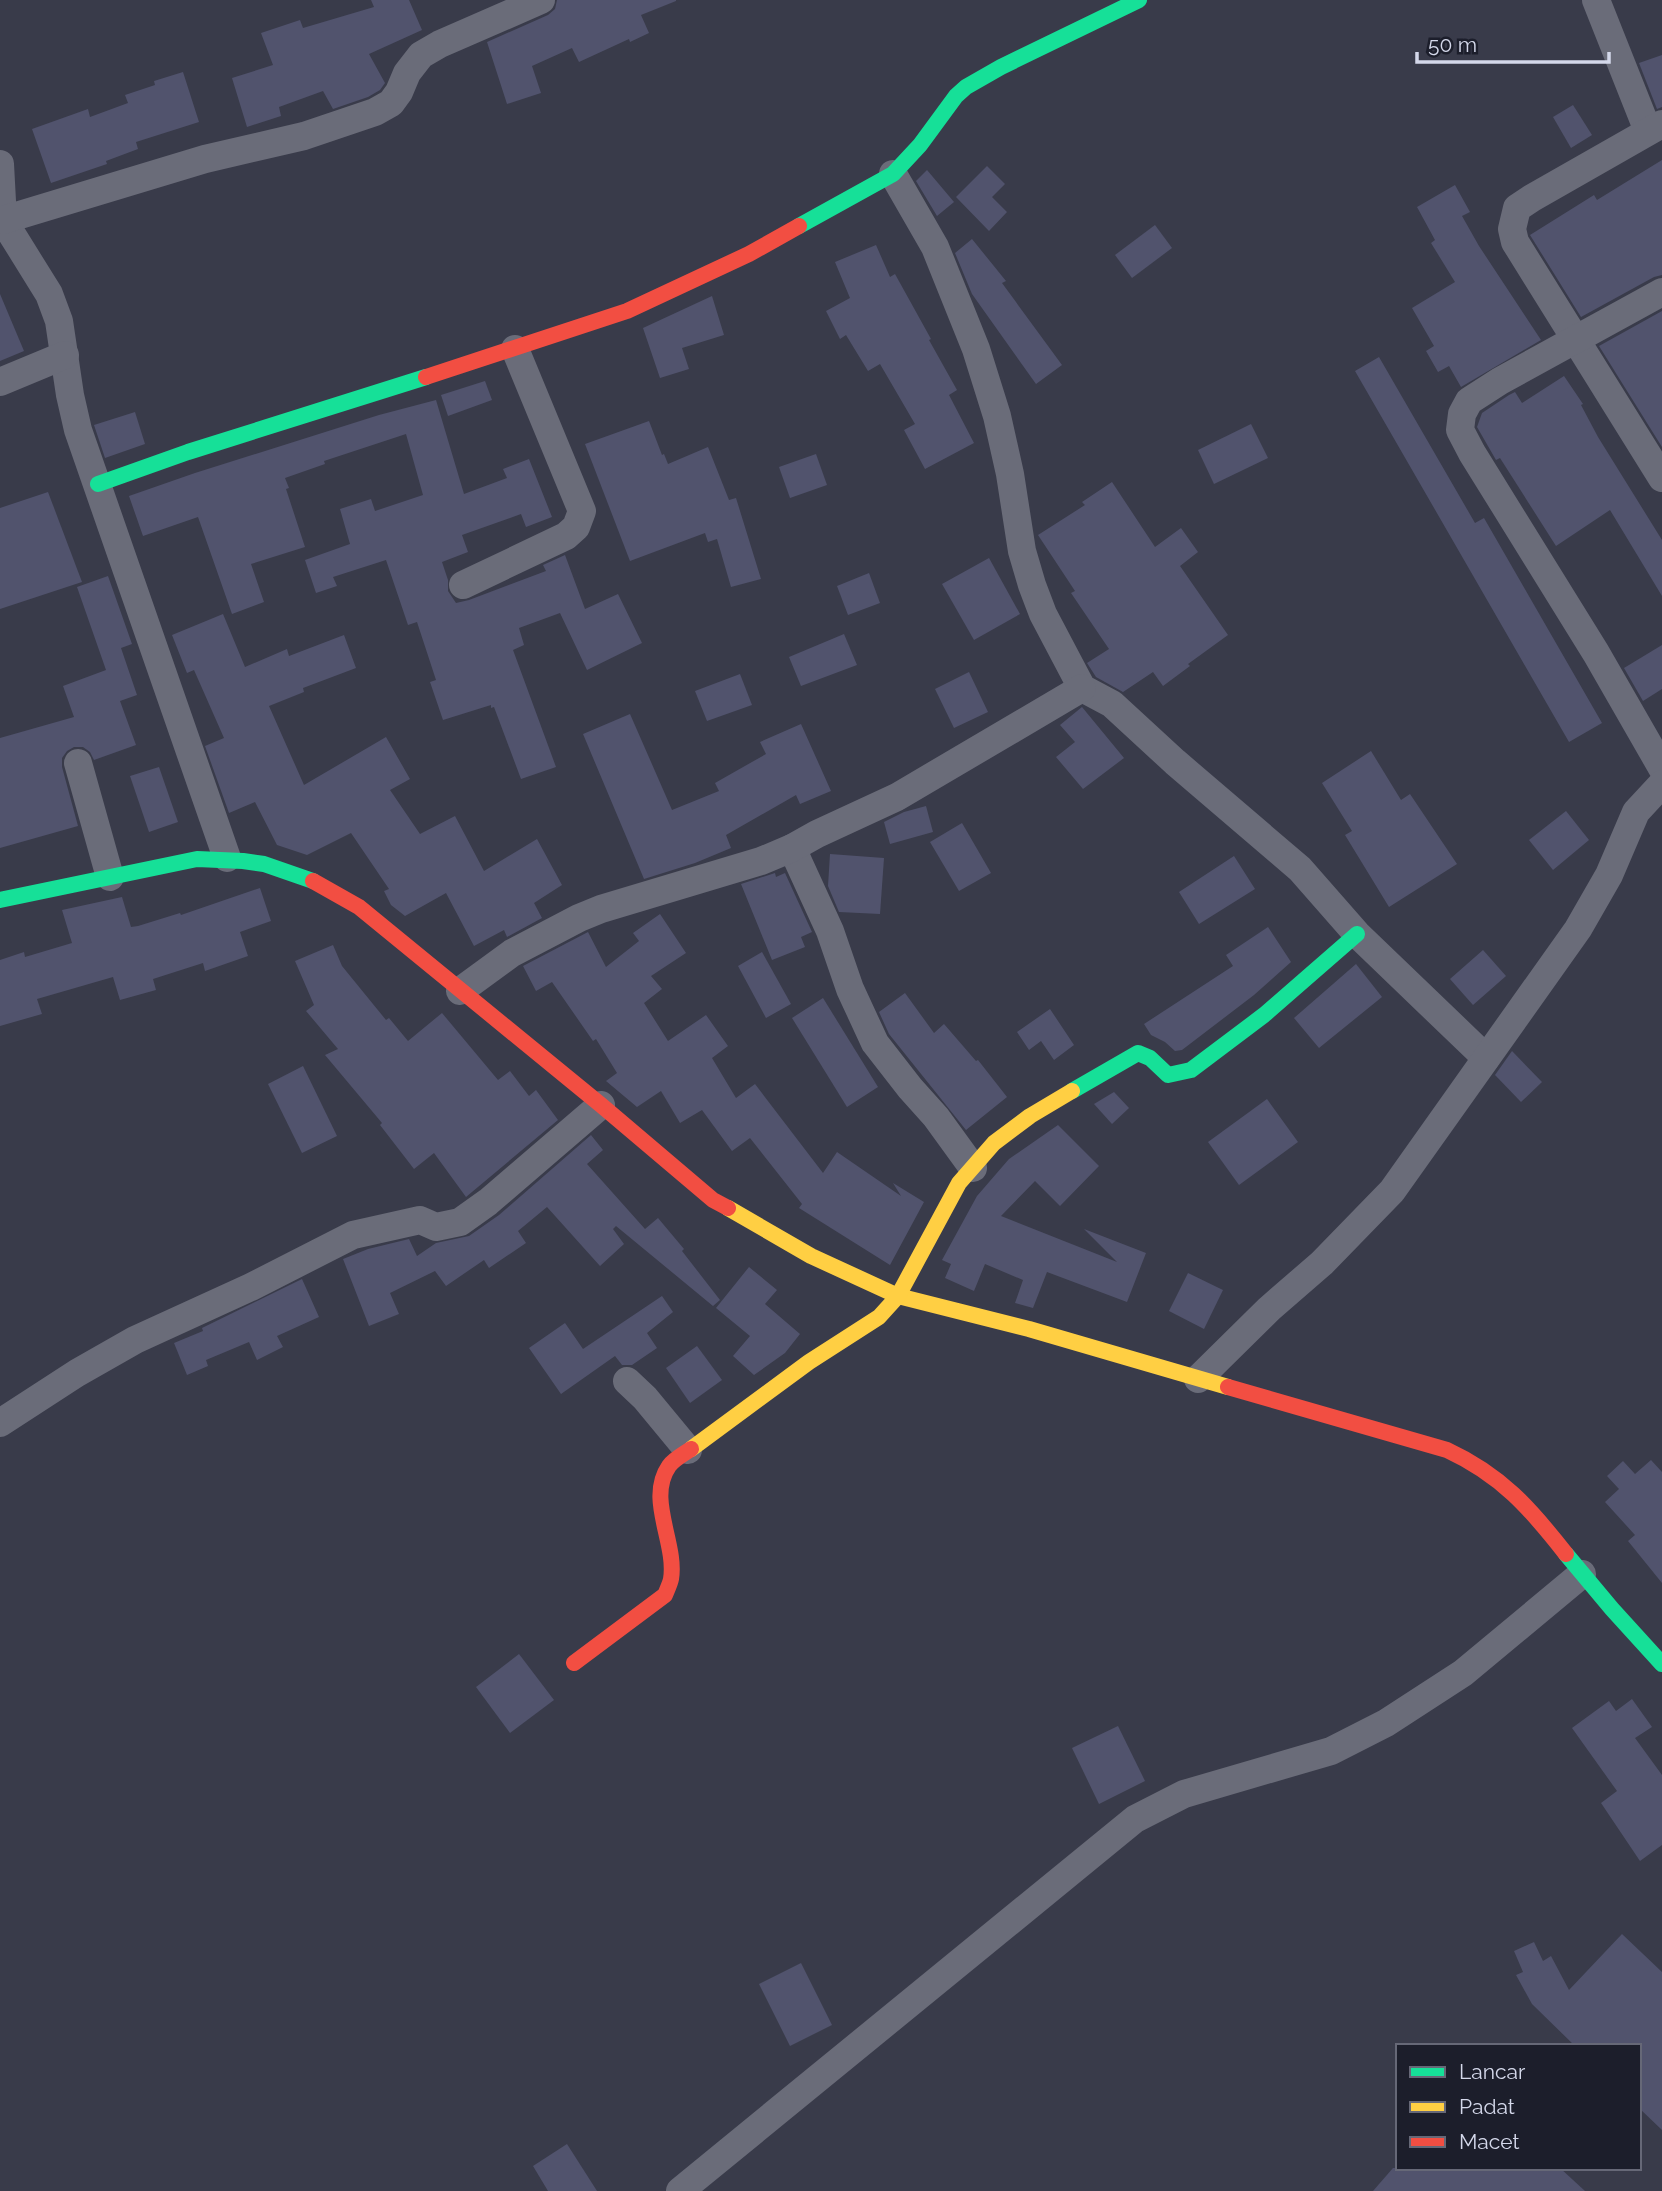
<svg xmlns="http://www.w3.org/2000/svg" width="1662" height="2191" viewBox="0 0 1662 2191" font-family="Raleway,sans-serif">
  <rect width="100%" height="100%" fill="#393b4a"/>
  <g fill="#51536d">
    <path d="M 371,0 L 409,0 L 422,30 L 369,54 L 385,83 L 380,90 L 368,97 L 333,109 L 323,91 L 279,107 L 281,116 L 247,127 L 232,78 L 273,65 L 261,33 L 300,20 L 303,28 L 374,7 Z"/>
    <path d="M 557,0 L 676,0 L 676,1 L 641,15 L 649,33 L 630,42 L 629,39 L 579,62 L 572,48 L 532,66 L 541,93 L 507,104 L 487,42 L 548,15 L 555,9 Z"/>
    <path d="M 1662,55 L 1662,107 L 1657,109 L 1639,63 Z"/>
    <path d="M 183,72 L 199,122 L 136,142 L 138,149 L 106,161 L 107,164 L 51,183 L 32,129 L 88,109 L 90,117 L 128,103 L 125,95 L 155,85 L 154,81 Z"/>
    <path d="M 1573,105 L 1592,135 L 1571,148 L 1553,117 Z"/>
    <path d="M 1662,160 L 1662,275 L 1654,277 L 1581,317 L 1530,235 L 1594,195 L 1597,200 Z"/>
    <path d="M 987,166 L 1005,184 L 992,197 L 1007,212 L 989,231 L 956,197 Z"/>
    <path d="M 927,170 L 954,202 L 937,216 L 916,181 Z"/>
    <path d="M 1455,185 L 1470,212 L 1462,216 L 1479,246 L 1541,340 L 1461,387 L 1449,366 L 1438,372 L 1426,351 L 1434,346 L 1412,308 L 1455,282 L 1431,243 L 1435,240 L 1417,207 Z"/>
    <path d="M 1155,225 L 1172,248 L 1132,278 L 1115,255 Z"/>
    <path d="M 972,239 L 1006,281 L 1002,283 L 1062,365 L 1036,384 L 972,294 L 955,253 Z"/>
    <path d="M 876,245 L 890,277 L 895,274 L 931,339 L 929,340 L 957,390 L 949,395 L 974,443 L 925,469 L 904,430 L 915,424 L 880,364 L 868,371 L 846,335 L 840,339 L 826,311 L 850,298 L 835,262 Z"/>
    <path d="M 0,294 L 24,351 L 0,361 Z"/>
    <path d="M 712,296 L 724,335 L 682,348 L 689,369 L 660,378 L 643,328 Z"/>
    <path d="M 1662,311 L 1662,447 L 1599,346 Z"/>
    <path d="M 1379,357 L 1475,523 L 1484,518 L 1602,723 L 1569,742 L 1355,371 Z"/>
    <path d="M 1564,376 L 1583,404 L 1581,405 L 1598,437 L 1662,540 L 1662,596 L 1610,510 L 1556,546 L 1500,458 L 1496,460 L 1477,427 L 1482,413 L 1509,395 L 1515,392 L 1522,403 Z"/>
    <path d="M 485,381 L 492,400 L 448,416 L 441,395 Z"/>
    <path d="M 436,400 L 464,494 L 507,478 L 503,469 L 529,459 L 552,517 L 526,527 L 521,514 L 462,535 L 468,552 L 442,562 L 448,580 L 448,591 L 456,603 L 469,600 L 546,571 L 543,565 L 565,555 L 585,609 L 618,594 L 642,643 L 587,670 L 560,613 L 519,628 L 524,645 L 513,650 L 556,767 L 521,779 L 494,707 L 491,708 L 491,705 L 443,720 L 430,682 L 436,680 L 417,622 L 408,625 L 386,560 L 333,577 L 337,586 L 316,593 L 305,560 L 350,544 L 340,509 L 371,499 L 375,511 L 423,495 L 406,434 L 324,461 L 325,464 L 285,478 L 289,488 L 286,489 L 305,547 L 251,564 L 264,602 L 232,614 L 198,517 L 143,536 L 129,496 L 195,473 L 379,415 Z"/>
    <path d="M 135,412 L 145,444 L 105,458 L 94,425 Z"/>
    <path d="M 649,421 L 662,455 L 664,454 L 668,464 L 708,447 L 729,500 L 736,498 L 761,579 L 731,587 L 717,539 L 708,542 L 705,533 L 630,561 L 585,444 Z"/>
    <path d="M 1251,424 L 1268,458 L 1214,484 L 1198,450 Z"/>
    <path d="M 816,454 L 827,485 L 790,498 L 779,467 Z"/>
    <path d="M 1112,482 L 1155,547 L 1181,528 L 1198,552 L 1180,566 L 1228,635 L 1188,664 L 1190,666 L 1163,686 L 1153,672 L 1123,692 L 1096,677 L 1087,663 L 1109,649 L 1071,593 L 1075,591 L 1038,535 L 1085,505 L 1082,502 Z"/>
    <path d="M 48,492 L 82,582 L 0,609 L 0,508 Z"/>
    <path d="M 989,558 L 1020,614 L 974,640 L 942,584 Z"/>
    <path d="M 869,573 L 880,603 L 848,615 L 837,586 Z"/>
    <path d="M 108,576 L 132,644 L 121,648 L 137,695 L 120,701 L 136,745 L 94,760 L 90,752 L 83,747 L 74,747 L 67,751 L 62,758 L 62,767 L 78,826 L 0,848 L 0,738 L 74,717 L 63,686 L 106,670 L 77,587 Z"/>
    <path d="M 223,614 L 245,667 L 287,649 L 289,656 L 344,635 L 356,668 L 303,688 L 304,692 L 269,706 L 304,785 L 386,737 L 410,779 L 390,790 L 420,834 L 455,816 L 484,871 L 537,839 L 562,885 L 534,903 L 542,918 L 507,937 L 504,930 L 474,946 L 446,893 L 405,916 L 391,905 L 384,891 L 389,889 L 351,833 L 307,855 L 277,845 L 255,802 L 229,813 L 205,746 L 224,738 L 194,670 L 187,673 L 172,635 Z"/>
    <path d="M 844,634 L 857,665 L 801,686 L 789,657 Z"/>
    <path d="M 1662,645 L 1662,689 L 1643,701 L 1624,668 Z"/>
    <path d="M 969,672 L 988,712 L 954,728 L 935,689 Z"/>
    <path d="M 740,674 L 752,705 L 707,721 L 695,691 Z"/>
    <path d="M 1082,707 L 1124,758 L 1083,789 L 1056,757 L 1075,742 L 1060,725 Z"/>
    <path d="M 630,714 L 672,810 L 719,791 L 715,783 L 766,754 L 760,742 L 801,724 L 831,791 L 800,804 L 796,795 L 726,835 L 731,848 L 695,863 L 644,879 L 583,734 Z"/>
    <path d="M 1371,751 L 1401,800 L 1410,794 L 1457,864 L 1389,907 L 1345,835 L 1352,831 L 1322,783 Z"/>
    <path d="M 159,767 L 178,822 L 149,832 L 130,776 Z"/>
    <path d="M 926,806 L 933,832 L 890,844 L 884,822 L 904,812 Z"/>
    <path d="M 1566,811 L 1589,840 L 1553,870 L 1529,840 Z"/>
    <path d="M 962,823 L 991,873 L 959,891 L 930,842 Z"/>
    <path d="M 830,854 L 884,858 L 880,914 L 839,912 L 828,886 Z"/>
    <path d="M 1234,856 L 1255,889 L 1199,924 L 1179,892 Z"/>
    <path d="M 775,873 L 776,877 L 785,873 L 812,932 L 801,937 L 805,947 L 772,960 L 741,884 Z"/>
    <path d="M 260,888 L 271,921 L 240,932 L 248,956 L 205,971 L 203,963 L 153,979 L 156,990 L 120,1000 L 113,977 L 37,999 L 42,1014 L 0,1026 L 0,960 L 24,952 L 25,957 L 72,943 L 62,910 L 122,897 L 131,927 L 138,926 L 180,913 L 181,915 Z"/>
    <path d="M 660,914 L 686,953 L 651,976 L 662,989 L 644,1003 L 668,1041 L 706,1015 L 728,1046 L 712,1058 L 736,1098 L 755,1084 L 823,1173 L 837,1152 L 901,1196 L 893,1183 L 924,1202 L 890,1265 L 799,1208 L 802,1204 L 750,1138 L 732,1151 L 702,1110 L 680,1123 L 661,1091 L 637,1107 L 606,1081 L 617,1073 L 596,1039 L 593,1041 L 552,982 L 536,991 L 523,966 L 588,932 L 606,967 L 639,941 L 633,933 Z"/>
    <path d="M 1268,927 L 1291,962 L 1254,995 L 1182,1050 L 1175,1051 L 1165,1042 L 1151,1035 L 1144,1024 L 1233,966 L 1226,955 Z"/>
    <path d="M 333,945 L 342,966 L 386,1020 L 389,1018 L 408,1041 L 442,1013 L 498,1080 L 510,1071 L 529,1096 L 536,1090 L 558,1120 L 466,1197 L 434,1153 L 414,1169 L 380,1125 L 382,1123 L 325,1055 L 338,1049 L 306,1011 L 314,1005 L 295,961 Z"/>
    <path d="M 1483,950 L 1506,976 L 1473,1005 L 1450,979 Z"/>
    <path d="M 762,952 L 791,1004 L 766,1018 L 738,966 Z"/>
    <path d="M 1356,964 L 1382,997 L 1319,1048 L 1294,1018 Z"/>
    <path d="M 905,993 L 934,1033 L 944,1024 L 976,1061 L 978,1060 L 1007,1097 L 966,1130 L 889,1034 L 879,1012 Z"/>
    <path d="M 823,998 L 878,1087 L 847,1107 L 792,1018 Z"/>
    <path d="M 1050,1009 L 1074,1045 L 1054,1060 L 1041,1041 L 1029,1050 L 1017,1032 Z"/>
    <path d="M 1512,1051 L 1542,1082 L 1521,1102 L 1495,1075 Z"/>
    <path d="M 303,1066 L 337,1136 L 302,1153 L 268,1084 Z"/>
    <path d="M 1114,1092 L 1129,1108 L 1112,1124 L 1094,1104 Z"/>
    <path d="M 1267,1099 L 1298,1142 L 1239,1185 L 1208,1142 Z"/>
    <path d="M 1058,1125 L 1099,1166 L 1060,1206 L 1035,1181 L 1001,1216 L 1117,1262 L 1084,1229 L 1146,1253 L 1127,1302 L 1047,1272 L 1033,1308 L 1015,1303 L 1023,1280 L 985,1264 L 974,1291 L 945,1278 L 951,1264 L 942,1260 L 977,1196 L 1009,1159 Z"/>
    <path d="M 591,1135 L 603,1150 L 587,1164 L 645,1229 L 658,1218 L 684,1249 L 682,1251 L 720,1300 L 713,1306 L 616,1226 L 613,1229 L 624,1244 L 600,1266 L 547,1207 L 518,1231 L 526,1243 L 489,1268 L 484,1260 L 446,1286 L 435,1271 L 390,1293 L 399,1314 L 369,1326 L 343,1259 L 368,1249 L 409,1239 L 417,1256 L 436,1243 L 469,1236 L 499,1215 Z"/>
    <path d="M 749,1267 L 777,1290 L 765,1304 L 800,1334 L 785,1353 L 754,1375 L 733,1356 L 750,1336 L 716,1308 Z"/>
    <path d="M 1188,1273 L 1223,1290 L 1204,1329 L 1169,1311 Z"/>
    <path d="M 302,1279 L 319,1317 L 277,1336 L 283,1347 L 257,1360 L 249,1342 L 206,1360 L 208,1366 L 187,1375 L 174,1343 L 203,1331 L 202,1328 Z"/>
    <path d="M 662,1296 L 673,1312 L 647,1333 L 657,1348 L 632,1365 L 622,1365 L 615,1356 L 561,1394 L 529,1348 L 565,1323 L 583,1349 Z"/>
    <path d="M 697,1346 L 722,1380 L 690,1403 L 666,1368 Z"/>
    <path d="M 1651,1460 L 1662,1472 L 1662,1583 L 1628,1541 L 1635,1535 L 1605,1502 L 1619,1489 L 1607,1476 L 1623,1461 L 1635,1474 Z"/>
    <path d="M 519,1654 L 554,1700 L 510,1733 L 476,1687 Z"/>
    <path d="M 1632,1699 L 1652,1727 L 1635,1738 L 1662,1775 L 1662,1845 L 1640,1861 L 1601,1803 L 1617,1791 L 1572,1728 L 1609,1701 L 1616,1711 Z"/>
    <path d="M 1118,1726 L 1145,1781 L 1099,1804 L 1072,1748 Z"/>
    <path d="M 1622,1934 L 1662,1972 L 1662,2130 L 1639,2108 L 1639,2046 L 1575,2046 L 1532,2004 L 1516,1975 L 1523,1972 L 1514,1951 L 1534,1942 L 1543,1961 L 1551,1956 L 1569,1990 Z"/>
    <path d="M 801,1963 L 832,2025 L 790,2046 L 759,1984 Z"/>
    <path d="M 567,2144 L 597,2191 L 548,2191 L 533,2166 Z"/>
    <path d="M 1393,2168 L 1560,2168 L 1585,2191 L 1373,2191 Z"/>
  </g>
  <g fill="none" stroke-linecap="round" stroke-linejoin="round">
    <g stroke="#6a6c79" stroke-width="28">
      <path d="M 1596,0 L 1648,131"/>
      <path d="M 1662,124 L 1532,198 L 1517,208 L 1512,229 L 1515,242 L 1662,478"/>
      <path d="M 0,164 L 3,220 L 49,294 L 59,321 L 70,395 L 78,430 L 227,858"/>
      <path d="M 893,174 L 935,247 L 976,349 L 997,416 L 1010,474 L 1022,551 L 1032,585 L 1043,614 L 1082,688 L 1112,704 L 1175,762 L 1300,869 L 1357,934 L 1486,1058"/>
      <path d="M 3,220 L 205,159 L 304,136 L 375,112 L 391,103 L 399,92 L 407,73 L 421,55 L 440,44 L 541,0"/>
      <path d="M 1662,292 L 1500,381 L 1469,401 L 1462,414 L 1460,430 L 1472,453 L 1596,653 L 1662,768"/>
      <path d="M 0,382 L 65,355"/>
      <path d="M 463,585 L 566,536 L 576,527 L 582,511 L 515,349"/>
      <path d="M 78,763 L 110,877"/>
      <path d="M 792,848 L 830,931 L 850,989 L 875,1043 L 910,1088 L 936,1117 L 973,1168"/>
      <path d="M 460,991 L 512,953 L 579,918 L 601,909 L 761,861 L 792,848 L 817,834 L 897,797 L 1082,688"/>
      <path d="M 1198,1379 L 1269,1309 L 1322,1263 L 1392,1191 L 1578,929 L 1609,875 L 1636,812 L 1662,784"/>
      <path d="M 627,1381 L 645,1398 L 688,1450"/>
      <path d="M 0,1423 L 77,1373 L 135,1340 L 251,1287 L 353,1235 L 420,1220 L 436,1227 L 460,1222 L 488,1202 L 601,1105"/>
      <path d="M 680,2191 L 1135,1819 L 1184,1794 L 1331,1751 L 1386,1723 L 1463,1673 L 1582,1574"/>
    </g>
    <g stroke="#16e098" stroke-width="16">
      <path d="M 799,226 L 893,174 L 920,145 L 956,96 L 966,87 L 1001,67 L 1139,0"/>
      <path d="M 98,484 L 188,452 L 426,377"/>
      <path d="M 0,900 L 197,859 L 243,861 L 264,864 L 313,881"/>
      <path d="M 1072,1091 L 1138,1053 L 1150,1058 L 1168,1075 L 1191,1070 L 1264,1015 L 1357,934"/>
      <path d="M 1566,1554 L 1612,1609 L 1662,1664"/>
    </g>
    <g stroke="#ffcf43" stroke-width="16">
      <path d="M 728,1208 L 811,1256 L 898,1296 L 1029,1329 L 1228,1387"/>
      <path d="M 691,1449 L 809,1362 L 879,1317 L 898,1296 L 959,1183 L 994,1143 L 1030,1116 L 1072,1091"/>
    </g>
    <g stroke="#f24e42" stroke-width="16">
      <path d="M 426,377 L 627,311 L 749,254 L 799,226"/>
      <path d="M 313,881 L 359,907 L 601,1105 L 713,1200 L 728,1208"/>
      <path d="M 1228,1387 L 1447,1450 C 1501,1475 1530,1508 1566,1554"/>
      <path d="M 574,1663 L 665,1595 C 667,1590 670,1584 671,1579 C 677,1543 646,1499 669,1466 C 674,1459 684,1454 691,1449"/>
    </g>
  </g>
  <rect x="1396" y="2044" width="245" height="126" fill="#1c1e2b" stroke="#666877" stroke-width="2"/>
  <rect x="1410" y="2067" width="35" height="10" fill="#16e098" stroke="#666877" stroke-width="2"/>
  <text x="1459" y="2079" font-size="21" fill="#d4d8ea">Lancar</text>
  <rect x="1410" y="2102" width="35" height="10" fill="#ffcf43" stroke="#666877" stroke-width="2"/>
  <text x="1459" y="2114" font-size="21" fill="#d4d8ea">Padat</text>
  <rect x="1410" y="2137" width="35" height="10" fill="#f24e42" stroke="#666877" stroke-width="2"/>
  <text x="1459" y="2149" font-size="21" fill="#d4d8ea">Macet</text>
  <path d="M1417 52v10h192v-10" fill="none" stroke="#d4d8ea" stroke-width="3.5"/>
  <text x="1428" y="52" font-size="21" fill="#d4d8ea" stroke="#1c1e2b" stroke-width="5" paint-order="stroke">50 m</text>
</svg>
